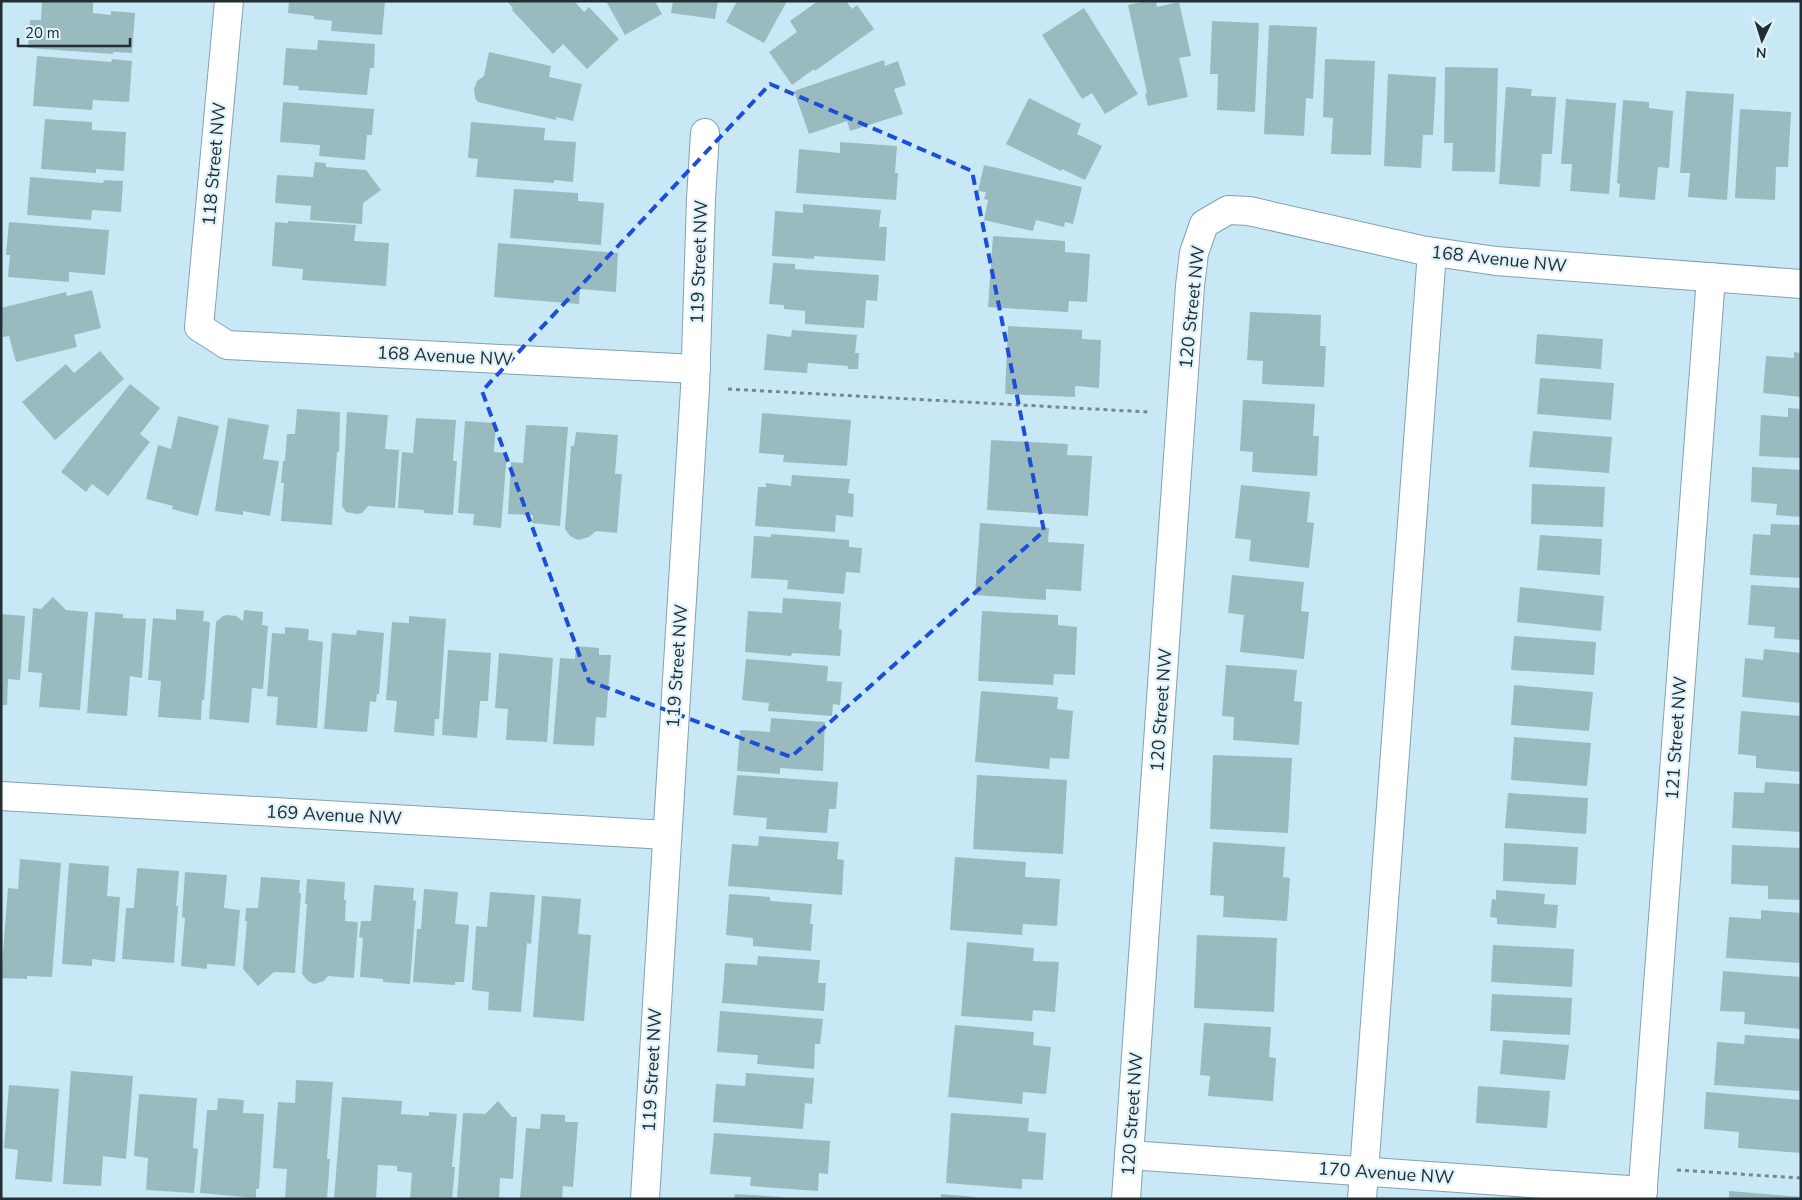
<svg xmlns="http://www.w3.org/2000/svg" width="1802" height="1200" viewBox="0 0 1802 1200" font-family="'Nunito Sans',sans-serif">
  <rect width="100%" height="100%" fill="#c9e8f6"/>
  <g fill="#99bbbf">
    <path d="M 42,1 L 93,1 L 93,13 L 111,15 L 111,11 L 135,13 L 132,53 L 113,52 L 113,54 L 28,48 L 30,20 L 41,20 Z"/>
    <path d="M 289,1 L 385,1 L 382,35 L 331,31 L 332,21 L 314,19 L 314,16 L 288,13 Z"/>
    <path d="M 507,1 L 574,1 L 584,12 L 589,7 L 619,39 L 587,69 L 563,44 L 553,54 L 512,10 L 513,8 Z"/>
    <path d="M 606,1 L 655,1 L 662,14 L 625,35 Z"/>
    <path d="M 673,1 L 718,1 L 715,19 L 671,13 Z"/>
    <path d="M 737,1 L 787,1 L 764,43 L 726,22 Z"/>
    <path d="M 818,1 L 846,1 L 852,9 L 857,5 L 874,29 L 815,71 L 814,69 L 792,85 L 769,52 L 797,32 L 790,21 Z"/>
    <path d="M 1146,1 L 1156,1 L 1157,7 L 1179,2 L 1191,56 L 1179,58 L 1188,97 L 1148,106 L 1145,94 L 1147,93 L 1128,5 Z"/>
    <path d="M 1084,8 L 1138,94 L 1105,114 L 1092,93 L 1082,99 L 1042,35 Z"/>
    <path d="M 1212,21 L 1259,23 L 1255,112 L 1217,110 L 1218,74 L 1210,74 Z"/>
    <path d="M 1269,25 L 1317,27 L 1313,99 L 1306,98 L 1304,136 L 1264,134 Z"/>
    <path d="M 318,40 L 375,44 L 374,68 L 370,68 L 367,95 L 298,90 L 299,86 L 283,85 L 286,48 L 317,50 Z"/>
    <path d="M 489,52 L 551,66 L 549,77 L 582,84 L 573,121 L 556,117 L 556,120 L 478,102 L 475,98 L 474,89 L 477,81 L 484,76 Z"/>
    <path d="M 37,56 L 111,62 L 112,59 L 132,61 L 129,102 L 93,100 L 92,110 L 33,106 Z"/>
    <path d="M 1325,59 L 1375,61 L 1371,155 L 1331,154 L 1333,118 L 1323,117 Z"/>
    <path d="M 884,60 L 885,66 L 898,61 L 906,85 L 894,89 L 903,114 L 850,131 L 847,121 L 809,134 L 794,91 Z"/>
    <path d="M 1445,67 L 1498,68 L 1495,172 L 1452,171 L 1453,143 L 1444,143 Z"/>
    <path d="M 1388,74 L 1436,77 L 1433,135 L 1423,135 L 1421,168 L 1384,166 Z"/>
    <path d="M 1506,87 L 1532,89 L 1531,96 L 1556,97 L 1552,154 L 1542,154 L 1540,187 L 1499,184 Z"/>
    <path d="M 1686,91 L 1734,94 L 1727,200 L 1688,197 L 1690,173 L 1680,173 Z"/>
    <path d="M 1029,98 L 1081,124 L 1077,134 L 1102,146 L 1085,180 L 1062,169 L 1061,171 L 1006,144 Z"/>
    <path d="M 1566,99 L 1616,103 L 1609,194 L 1570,191 L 1572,164 L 1561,164 Z"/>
    <path d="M 1623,100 L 1649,102 L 1649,108 L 1673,111 L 1669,168 L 1658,167 L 1655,200 L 1619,197 L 1620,184 L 1617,183 Z"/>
    <path d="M 283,102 L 374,109 L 372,135 L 367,135 L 365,160 L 319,156 L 320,145 L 280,142 Z"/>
    <path d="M 1740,109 L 1791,112 L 1788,167 L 1776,167 L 1775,200 L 1735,198 Z"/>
    <path d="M 45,119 L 92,122 L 92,130 L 126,132 L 124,171 L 96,169 L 96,173 L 41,169 Z"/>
    <path d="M 471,122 L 545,128 L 544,140 L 576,142 L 573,182 L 554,180 L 554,183 L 476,177 L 478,159 L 468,158 Z"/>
    <path d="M 840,142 L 897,146 L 895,173 L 898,173 L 896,200 L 796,193 L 799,149 L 840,153 Z"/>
    <path d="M 315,162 L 326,163 L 326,167 L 366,170 L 381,190 L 363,203 L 362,224 L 310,220 L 311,206 L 275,203 L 277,175 L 313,177 Z"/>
    <path d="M 984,165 L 1082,187 L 1073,224 L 1065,222 L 1064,227 L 1036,220 L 1033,231 L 984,220 L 988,200 L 984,199 L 986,192 L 978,191 Z"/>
    <path d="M 30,177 L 103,183 L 104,180 L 123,181 L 121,212 L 92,210 L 91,220 L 27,215 Z"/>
    <path d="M 514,189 L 578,193 L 578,201 L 604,203 L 601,245 L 510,238 Z"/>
    <path d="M 803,204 L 881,210 L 879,227 L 887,227 L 885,261 L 814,256 L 814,259 L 772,256 L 775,211 L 803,213 Z"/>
    <path d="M 288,221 L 356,225 L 354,241 L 389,243 L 386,286 L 302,280 L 303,269 L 272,266 L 275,222 L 288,223 Z"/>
    <path d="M 9,222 L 109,230 L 105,275 L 69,272 L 69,282 L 8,277 L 10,255 L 6,255 Z"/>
    <path d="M 993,236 L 1065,241 L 1065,252 L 1090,254 L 1087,302 L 1069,301 L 1068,312 L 988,307 Z"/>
    <path d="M 498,243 L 618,253 L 616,292 L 580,289 L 579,304 L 494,297 Z"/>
    <path d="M 773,263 L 795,264 L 795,269 L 879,275 L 877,301 L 866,300 L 864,328 L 805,324 L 805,311 L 784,309 L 784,305 L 769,304 Z"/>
    <path d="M 92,290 L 101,328 L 74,335 L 77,347 L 16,362 L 9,336 L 3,337 L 1,308 L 66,292 L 67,296 Z"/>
    <path d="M 1250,312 L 1321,315 L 1320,346 L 1326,346 L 1324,387 L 1262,384 L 1263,361 L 1247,360 Z"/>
    <path d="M 1008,326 L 1082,330 L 1082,339 L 1101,340 L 1099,388 L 1075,386 L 1075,397 L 1005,394 Z"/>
    <path d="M 792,330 L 857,335 L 855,353 L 859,353 L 858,369 L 848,369 L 848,366 L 808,363 L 807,373 L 764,370 L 767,334 L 791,337 Z"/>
    <path d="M 1537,334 L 1603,339 L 1601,369 L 1535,364 Z"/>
    <path d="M 100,351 L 124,379 L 55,440 L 22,402 L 66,364 L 74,373 Z"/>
    <path d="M 1794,352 L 1801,353 L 1801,397 L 1763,393 L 1766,356 L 1794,358 Z"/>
    <path d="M 1540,378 L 1614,383 L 1611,420 L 1537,414 Z"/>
    <path d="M 130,384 L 160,408 L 140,434 L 150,442 L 108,496 L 92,484 L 86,492 L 61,472 Z"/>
    <path d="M 1243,400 L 1315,404 L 1313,436 L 1319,436 L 1317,476 L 1252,472 L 1253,452 L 1240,451 Z"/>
    <path d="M 1788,408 L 1801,409 L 1801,458 L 1759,456 L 1761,415 L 1788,417 Z"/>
    <path d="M 297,409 L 340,412 L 339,452 L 337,452 L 332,525 L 281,521 L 284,483 L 281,483 L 283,461 L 285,461 L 287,434 L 295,434 Z"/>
    <path d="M 347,412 L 388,415 L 385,449 L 399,450 L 395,508 L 368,506 L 362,513 L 357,514 L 346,512 L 342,506 Z"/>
    <path d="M 762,413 L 851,420 L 847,466 L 783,462 L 784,455 L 759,453 Z"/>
    <path d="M 178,416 L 219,426 L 198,516 L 172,509 L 173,506 L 146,499 L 158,445 L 171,449 Z"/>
    <path d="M 228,418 L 269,425 L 263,459 L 279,461 L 270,516 L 243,511 L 243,515 L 215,511 Z"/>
    <path d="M 416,418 L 456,420 L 453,461 L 457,461 L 453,515 L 424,513 L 424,510 L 398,508 L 402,452 L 413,453 Z"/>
    <path d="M 465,421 L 496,423 L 494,452 L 507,453 L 501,528 L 473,525 L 474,514 L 458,513 Z"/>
    <path d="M 526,425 L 568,427 L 560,526 L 532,523 L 533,515 L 508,514 L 511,462 L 523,463 Z"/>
    <path d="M 1533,431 L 1612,437 L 1609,473 L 1529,467 Z"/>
    <path d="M 576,432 L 618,435 L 615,474 L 622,474 L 617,533 L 596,531 L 589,537 L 578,540 L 570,536 L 565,529 L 571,446 L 574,446 Z"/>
    <path d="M 991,440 L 1068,444 L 1067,455 L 1092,456 L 1088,516 L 987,510 Z"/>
    <path d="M 1752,467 L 1801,470 L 1801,517 L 1776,515 L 1777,504 L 1751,502 Z"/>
    <path d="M 792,475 L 850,479 L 848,493 L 854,494 L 853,517 L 836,515 L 835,532 L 755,526 L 758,487 L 766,487 L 766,483 L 791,486 Z"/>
    <path d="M 1532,484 L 1605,487 L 1603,527 L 1531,524 Z"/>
    <path d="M 1241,485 L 1310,492 L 1307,522 L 1314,523 L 1309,568 L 1249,561 L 1251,540 L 1235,538 Z"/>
    <path d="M 980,523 L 1049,528 L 1048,542 L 1084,544 L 1081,591 L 1046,589 L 1046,600 L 975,595 Z"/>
    <path d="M 1771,524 L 1801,525 L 1801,578 L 1750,575 L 1753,534 L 1770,535 Z"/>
    <path d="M 771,534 L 849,540 L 849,547 L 862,548 L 860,573 L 846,572 L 844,594 L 787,589 L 788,580 L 751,578 L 754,536 L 771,537 Z"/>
    <path d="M 1540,535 L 1602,539 L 1600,575 L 1537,570 Z"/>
    <path d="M 1232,575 L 1304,582 L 1301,611 L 1309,612 L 1304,659 L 1240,652 L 1244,615 L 1228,613 Z"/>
    <path d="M 1751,585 L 1801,588 L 1801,640 L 1774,638 L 1775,627 L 1748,625 Z"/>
    <path d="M 1520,587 L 1604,596 L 1601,631 L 1517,622 Z"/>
    <path d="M 53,597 L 66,610 L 88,612 L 80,710 L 39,707 L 42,673 L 28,672 L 33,608 L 41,609 Z"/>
    <path d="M 783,598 L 841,602 L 839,629 L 842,630 L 840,656 L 792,653 L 791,656 L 745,652 L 748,611 L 782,613 Z"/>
    <path d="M 176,609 L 204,611 L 203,621 L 210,622 L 204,700 L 202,700 L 201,720 L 158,717 L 161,681 L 148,680 L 153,618 L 176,620 Z"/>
    <path d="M 244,610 L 263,612 L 262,625 L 268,626 L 263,689 L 252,688 L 249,723 L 209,719 L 216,622 L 223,616 L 228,615 L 236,616 L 243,621 Z"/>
    <path d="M 982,611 L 1058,615 L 1058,625 L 1077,627 L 1075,675 L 1054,674 L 1053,685 L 978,681 Z"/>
    <path d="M 95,612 L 123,614 L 123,618 L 146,619 L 142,678 L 130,676 L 127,716 L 87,713 Z"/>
    <path d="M 1,614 L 25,616 L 20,680 L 8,679 L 7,705 L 1,705 Z"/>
    <path d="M 409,616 L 446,619 L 439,719 L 435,719 L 434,736 L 394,732 L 397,701 L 386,700 L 392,622 L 409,623 Z"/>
    <path d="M 285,627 L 309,629 L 308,640 L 323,642 L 317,728 L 276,725 L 278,697 L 267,696 L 272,633 L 285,634 Z"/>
    <path d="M 357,630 L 384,633 L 379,694 L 377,694 L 376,702 L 370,701 L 367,732 L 324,729 L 332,633 L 356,635 Z"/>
    <path d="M 1514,636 L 1596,642 L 1594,675 L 1511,670 Z"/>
    <path d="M 576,646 L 599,648 L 599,655 L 611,655 L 606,718 L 596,717 L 594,746 L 553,744 L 560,658 L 575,659 Z"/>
    <path d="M 1764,649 L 1801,653 L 1801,703 L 1742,697 L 1745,658 L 1763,660 Z"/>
    <path d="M 448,650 L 491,653 L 488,701 L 480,701 L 477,738 L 442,735 Z"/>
    <path d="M 499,653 L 553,658 L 547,742 L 506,740 L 508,709 L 495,708 Z"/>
    <path d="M 746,659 L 828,666 L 827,681 L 842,682 L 840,705 L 833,704 L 832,716 L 768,711 L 769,703 L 742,700 Z"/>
    <path d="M 1226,665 L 1297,670 L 1294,701 L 1302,702 L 1299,745 L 1233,740 L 1234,717 L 1222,716 Z"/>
    <path d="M 1514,685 L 1593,692 L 1589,731 L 1511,725 Z"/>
    <path d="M 981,691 L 1058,697 L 1057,709 L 1073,711 L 1069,759 L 1050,758 L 1049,769 L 975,762 Z"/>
    <path d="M 1741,711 L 1801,716 L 1801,772 L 1756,768 L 1756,756 L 1738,754 Z"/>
    <path d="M 771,718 L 825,722 L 823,771 L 780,768 L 780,774 L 737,771 L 740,730 L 770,732 Z"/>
    <path d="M 1514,737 L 1591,743 L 1587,786 L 1511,780 Z"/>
    <path d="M 1213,755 L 1292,758 L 1288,833 L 1210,829 Z"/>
    <path d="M 737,775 L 838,782 L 836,809 L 829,809 L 827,833 L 766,829 L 767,818 L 733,815 Z"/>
    <path d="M 977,775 L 1067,780 L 1063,854 L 973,849 Z"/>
    <path d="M 1765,782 L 1801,784 L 1801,832 L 1732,828 L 1734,792 L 1764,793 Z"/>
    <path d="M 1508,793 L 1588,798 L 1586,834 L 1505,828 Z"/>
    <path d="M 759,836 L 839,842 L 837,859 L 844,860 L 842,895 L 728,886 L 732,844 L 758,846 Z"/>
    <path d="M 1213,842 L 1285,847 L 1283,877 L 1290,878 L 1287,921 L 1223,917 L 1224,896 L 1210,895 Z"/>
    <path d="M 1504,843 L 1578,847 L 1576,885 L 1503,881 Z"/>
    <path d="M 1732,845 L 1801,848 L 1801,900 L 1768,899 L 1768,886 L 1731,884 Z"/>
    <path d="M 955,857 L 1026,862 L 1025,877 L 1060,879 L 1057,926 L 1023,924 L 1022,935 L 950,930 Z"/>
    <path d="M 20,859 L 61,863 L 52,977 L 27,976 L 27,979 L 1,978 L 8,888 L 18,889 Z"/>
    <path d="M 69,863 L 109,866 L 107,896 L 120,897 L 115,962 L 92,959 L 92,966 L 62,964 Z"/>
    <path d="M 137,868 L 179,871 L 176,906 L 178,906 L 174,963 L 122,959 L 126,908 L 134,908 Z"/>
    <path d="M 185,872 L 227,875 L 224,908 L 240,910 L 235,966 L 207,964 L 207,969 L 181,966 L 185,918 L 182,917 Z"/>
    <path d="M 261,877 L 300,880 L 299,893 L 301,893 L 295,973 L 274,972 L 258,986 L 243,969 L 247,921 L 245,921 L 246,908 L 258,908 Z"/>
    <path d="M 307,879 L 345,882 L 344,900 L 346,900 L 345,921 L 358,922 L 354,978 L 328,976 L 324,981 L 314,984 L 308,981 L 302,974 L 307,904 L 305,904 Z"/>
    <path d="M 374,885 L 414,888 L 413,900 L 416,901 L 410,984 L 383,982 L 383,979 L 360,977 L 363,938 L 359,937 L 361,921 L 371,921 Z"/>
    <path d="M 424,889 L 458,892 L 455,924 L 469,925 L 464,982 L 455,982 L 455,985 L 413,982 L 417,929 L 421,929 Z"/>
    <path d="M 1496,890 L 1545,894 L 1544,904 L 1558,905 L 1556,928 L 1497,924 L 1497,918 L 1490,917 L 1492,899 L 1496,900 Z"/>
    <path d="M 490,892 L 535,895 L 531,944 L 527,943 L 521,1012 L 488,1010 L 489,992 L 472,990 L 476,926 L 487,927 Z"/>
    <path d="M 729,894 L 770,897 L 770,901 L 812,904 L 810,924 L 813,924 L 811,951 L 753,946 L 753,938 L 726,935 Z"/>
    <path d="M 542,896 L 581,899 L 578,934 L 591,935 L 584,1021 L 533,1017 Z"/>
    <path d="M 1761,910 L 1801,913 L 1801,963 L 1726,958 L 1729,917 L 1761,919 Z"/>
    <path d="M 1197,935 L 1277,938 L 1274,1012 L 1194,1008 Z"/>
    <path d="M 967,942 L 1034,948 L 1033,961 L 1059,962 L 1055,1012 L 1033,1010 L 1032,1021 L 961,1016 Z"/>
    <path d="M 1493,945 L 1574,949 L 1572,987 L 1491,982 Z"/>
    <path d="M 758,956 L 820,960 L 818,983 L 826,983 L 824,1011 L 722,1003 L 725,963 L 757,965 Z"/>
    <path d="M 1723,971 L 1801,977 L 1801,1029 L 1744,1024 L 1745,1012 L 1720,1011 Z"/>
    <path d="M 1492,994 L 1572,998 L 1570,1035 L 1490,1031 Z"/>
    <path d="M 720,1011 L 823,1019 L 820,1044 L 815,1044 L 814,1069 L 757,1064 L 758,1055 L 717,1052 Z"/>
    <path d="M 1204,1023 L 1271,1027 L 1269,1057 L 1276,1058 L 1273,1101 L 1208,1096 L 1210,1076 L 1200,1075 Z"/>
    <path d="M 955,1025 L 1034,1032 L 1033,1045 L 1051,1047 L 1046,1094 L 1023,1092 L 1022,1104 L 948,1097 Z"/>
    <path d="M 1745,1035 L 1801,1039 L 1801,1091 L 1714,1085 L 1717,1042 L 1744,1044 Z"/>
    <path d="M 1503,1040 L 1569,1045 L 1565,1080 L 1500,1074 Z"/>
    <path d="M 71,1071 L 133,1076 L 126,1159 L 103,1156 L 101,1186 L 63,1184 Z"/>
    <path d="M 746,1073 L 814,1078 L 812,1104 L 805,1103 L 803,1129 L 713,1122 L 716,1084 L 745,1086 Z"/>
    <path d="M 296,1080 L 333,1082 L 327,1159 L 330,1159 L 327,1199 L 285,1199 L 287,1169 L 273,1168 L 278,1102 L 295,1103 Z"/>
    <path d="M 9,1085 L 59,1089 L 52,1182 L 15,1179 L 18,1150 L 4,1148 Z"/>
    <path d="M 1478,1086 L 1550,1091 L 1547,1128 L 1476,1123 Z"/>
    <path d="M 1706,1092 L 1801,1100 L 1801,1153 L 1738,1148 L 1739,1132 L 1704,1129 Z"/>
    <path d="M 139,1094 L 197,1098 L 193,1148 L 198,1149 L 194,1193 L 146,1190 L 148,1158 L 134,1156 Z"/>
    <path d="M 342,1097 L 402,1101 L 401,1114 L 429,1116 L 429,1112 L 457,1114 L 452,1167 L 455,1167 L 452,1199 L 410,1199 L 412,1173 L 397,1171 L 397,1166 L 378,1165 L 376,1199 L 334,1199 Z"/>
    <path d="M 218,1098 L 244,1100 L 243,1113 L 264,1114 L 259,1189 L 256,1189 L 256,1198 L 200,1193 L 207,1110 L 217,1110 Z"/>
    <path d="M 498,1101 L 512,1117 L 517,1117 L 513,1179 L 500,1178 L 499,1199 L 457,1199 L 463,1113 L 485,1114 Z"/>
    <path d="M 951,1113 L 1029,1118 L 1028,1131 L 1046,1133 L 1043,1180 L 1022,1179 L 1022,1189 L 946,1183 Z"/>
    <path d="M 541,1114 L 565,1115 L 565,1122 L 578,1122 L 573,1187 L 563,1186 L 562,1199 L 520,1199 L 526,1128 L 540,1129 Z"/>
    <path d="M 714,1133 L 830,1141 L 828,1174 L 819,1173 L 818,1191 L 750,1186 L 751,1177 L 710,1174 Z"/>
    <path d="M 1729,1191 L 1801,1197 L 1801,1199 L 1729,1199 Z"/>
    <path d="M 735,1194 L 783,1197 L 783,1199 L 734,1199 Z"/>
    <path d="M 941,1194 L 975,1197 L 975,1199 L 941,1199 Z"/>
  </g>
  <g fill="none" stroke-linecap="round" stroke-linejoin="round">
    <defs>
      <g id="minor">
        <path d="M 229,1 L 199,327 L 227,345 L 696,369"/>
        <path d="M 1,796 L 666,835"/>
        <path d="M 1129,1155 L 1643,1191"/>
        <path d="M 645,1199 L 695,388 L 701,199 L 705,133"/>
        <path d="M 1126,1199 L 1190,286 L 1194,253 L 1204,224 L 1228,210 L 1249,211 L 1421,250 L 1496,261 L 1801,284"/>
        <path d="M 1362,1199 L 1432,252"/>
        <path d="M 1642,1199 L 1711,277"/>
      </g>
    </defs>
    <use href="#minor" stroke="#84a1af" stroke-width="30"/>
    <g stroke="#728891" stroke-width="3" stroke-dasharray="4 4" stroke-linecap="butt">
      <path d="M 728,389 L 1148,412"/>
      <path d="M 1677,1170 L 1801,1178"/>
    </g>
    <use href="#minor" stroke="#fff" stroke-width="28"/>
  </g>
  <path fill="none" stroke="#1d4ed8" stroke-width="4" stroke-dasharray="10 6" stroke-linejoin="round" d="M 770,84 L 972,171 L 1044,531 L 791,757 L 589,681 L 482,391 Z"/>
  <g text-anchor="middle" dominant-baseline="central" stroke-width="4.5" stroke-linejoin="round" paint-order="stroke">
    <g font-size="18" fill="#222e33" stroke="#e0f3fb">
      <text transform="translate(214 164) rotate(-85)">118 Street NW</text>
      <text transform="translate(1499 259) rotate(6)">168 Avenue NW</text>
      <text transform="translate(699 262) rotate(-88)">119 Street NW</text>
      <text transform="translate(1192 307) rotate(-84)">120 Street NW</text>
      <text transform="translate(445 356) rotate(3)">168 Avenue NW</text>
      <text transform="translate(677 666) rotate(-86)">119 Street NW</text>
      <text transform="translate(1161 710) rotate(-86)">120 Street NW</text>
      <text transform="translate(1676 738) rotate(-86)">121 Street NW</text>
      <text transform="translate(334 815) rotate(3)">169 Avenue NW</text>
      <text transform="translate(652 1070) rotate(-87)">119 Street NW</text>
      <text transform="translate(1132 1114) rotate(-86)">120 Street NW</text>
      <text transform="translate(1386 1173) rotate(4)">170 Avenue NW</text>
    </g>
  </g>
  <rect width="1802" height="1200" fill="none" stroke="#222e33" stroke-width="5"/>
  <g transform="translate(1762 40) rotate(184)" stroke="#e0f3fb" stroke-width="4" paint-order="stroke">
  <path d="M0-4L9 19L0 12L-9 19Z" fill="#222e33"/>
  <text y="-8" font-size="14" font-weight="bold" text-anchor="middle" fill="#222e33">N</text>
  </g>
  <path d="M18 38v8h112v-8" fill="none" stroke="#222e33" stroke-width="2.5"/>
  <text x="25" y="38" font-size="15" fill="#222e33" stroke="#e0f3fb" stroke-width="4" paint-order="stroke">20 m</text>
</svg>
